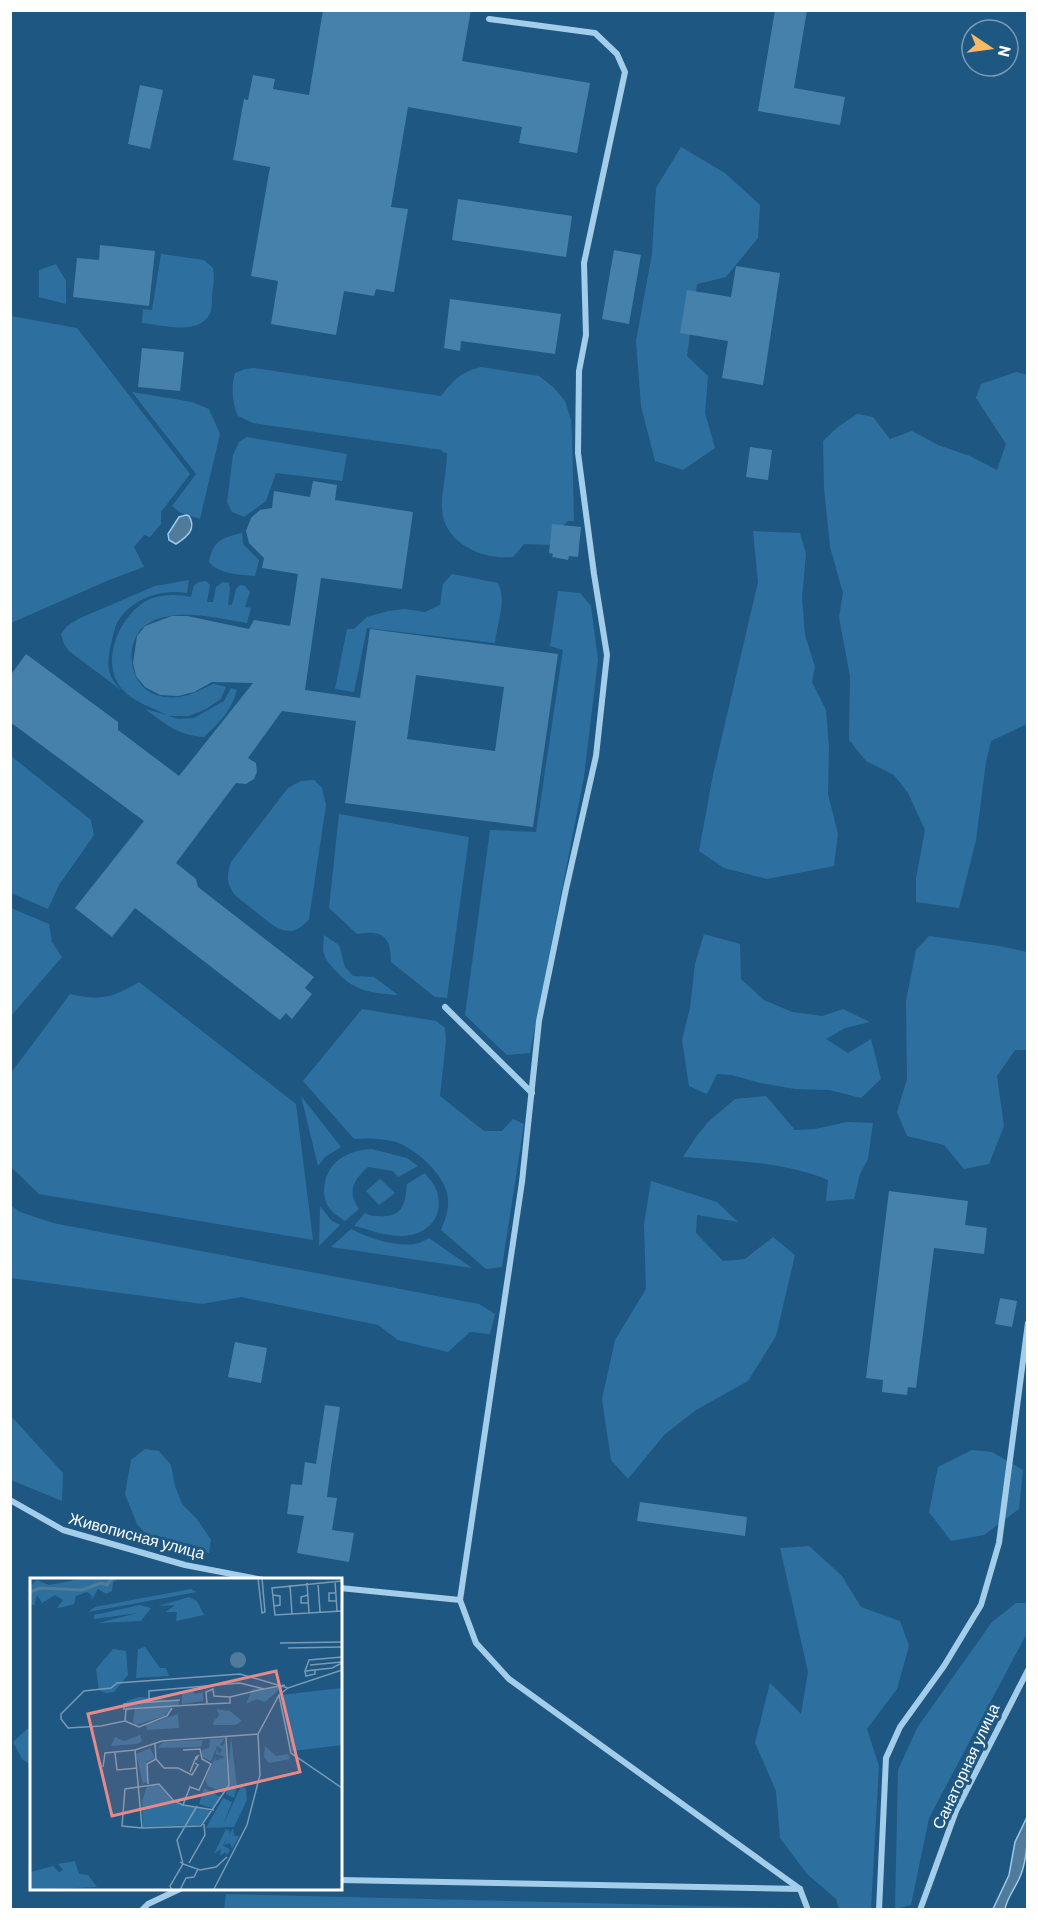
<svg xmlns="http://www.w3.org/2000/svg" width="1038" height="1920" viewBox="0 0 1038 1920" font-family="Barlow,sans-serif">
  <rect width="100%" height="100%" fill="#1e5782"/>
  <g fill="#2d709f">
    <path d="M 681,147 L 725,173 L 760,205 L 758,238 L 726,277 L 697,284 L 687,356 L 708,376 L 705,413 L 715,448 L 683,470 L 655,461 L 641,406 L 636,341 L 652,254 L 656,188 Z"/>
    <path d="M 161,254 L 204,260 L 213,268 C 215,277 213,286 212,296 C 212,301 212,306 211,311 C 201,337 163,325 142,323 L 143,309 L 152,310 Z"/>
    <path d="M 56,264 L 66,281 L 66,304 L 39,297 L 39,270 Z"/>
    <path d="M 11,316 L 77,328 L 190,474 L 161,512 L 161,524 L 150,537 L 144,535 L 134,547 L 144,567 L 109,580 L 11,623 Z"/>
    <path d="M 481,367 L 539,376 L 553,387 L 565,401 L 571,420 L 572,436 L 574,521 L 568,521 L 554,534 L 552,545 L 524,544 L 513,557 C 483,560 444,544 442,509 C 441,493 447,472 447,453 L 442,452 L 442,450 L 253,423 L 238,416 C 232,403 231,386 235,373 L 245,369 L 254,368 L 441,396 C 455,379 459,373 481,367 Z"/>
    <path d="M 1016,372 L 1028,375 L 1027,724 L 991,741 L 986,762 L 976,840 L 959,908 L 916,902 L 916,878 L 925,830 L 908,793 L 894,775 L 866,761 L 849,740 L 850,677 L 839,617 L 843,593 L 830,547 L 824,488 L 823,441 L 838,427 L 857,414 L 873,417 L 890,439 L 912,431 L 938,445 L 970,456 L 997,470 L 1006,444 L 976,398 L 981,384 Z"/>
    <path d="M 132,392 L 192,402 L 209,409 L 220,434 L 200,519 L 181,513 L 172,506 L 196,474 Z"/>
    <path d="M 247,437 L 347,454 L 342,481 L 276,473 L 266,501 L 244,517 L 232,512 L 227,502 L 233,455 L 239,442 Z"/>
    <path d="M 753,531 L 800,533 L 806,554 L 802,597 L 805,635 L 815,667 L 812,682 L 826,710 L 829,746 L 828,794 L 838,834 L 834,866 L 767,879 L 724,868 L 699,851 L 713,775 L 758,582 Z"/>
    <path d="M 242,533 L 243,544 L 259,560 L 255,576 C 241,575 218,574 209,562 C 213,541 221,538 242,533 Z"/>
    <path d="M 452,574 L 498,583 C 507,603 497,622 495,643 L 367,628 L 354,692 L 335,689 L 347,629 L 354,629 L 367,617 L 388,611 L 405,609 L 425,612 L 440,605 L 443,584 Z"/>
    <path d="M 189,580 L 187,593 C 161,589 133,598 118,621 C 114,628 112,640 110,648 C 107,667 107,675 121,690 L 69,651 L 64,644 L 61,634 L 67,626 L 78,619 L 155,586 Z"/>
    <path d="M 206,581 L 210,585 L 207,602 L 213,602 L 216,587 L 223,582 L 229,583 L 230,589 L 228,605 L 232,605 L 236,589 L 240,585 L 245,586 L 250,592 L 245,607 L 251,608 L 247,623 C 220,619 191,611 165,617 C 155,619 144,624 138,633 C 125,653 132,687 156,695 C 171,700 187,697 200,690 C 204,689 209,685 213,684 C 216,684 222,686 226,687 L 221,699 L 206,709 L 189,716 L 168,716 L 178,719 L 194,718 L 224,701 L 231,688 L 237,690 C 232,710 218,724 204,737 C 177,735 166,724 145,709 L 167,715 C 152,707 135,703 123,690 C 98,663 120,613 150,599 C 162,594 178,594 191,597 L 194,585 L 199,582 Z"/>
    <path d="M 558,591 L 580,593 L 591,606 L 598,660 L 584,777 L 530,1053 L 507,1055 L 465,1015 L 490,830 L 536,832 L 563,650 L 550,646 Z"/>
    <path d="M 11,756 L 91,820 L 94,835 L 59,885 L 48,909 L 11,893 Z"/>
    <path d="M 314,780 L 322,788 L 326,805 L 309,919 C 288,945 271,923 251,908 C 245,902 234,897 231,889 C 226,879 228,872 231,862 L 288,788 L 301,781 Z"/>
    <path d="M 339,814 L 469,837 L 447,998 L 435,997 L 391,962 C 391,936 382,930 357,934 L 329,908 Z"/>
    <path d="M 11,908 L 49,924 L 52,942 L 62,957 L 11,1016 Z"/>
    <path d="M 704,934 L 740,944 L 741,979 L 764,1000 L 792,1012 L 822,1016 L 843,1009 L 870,1022 L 845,1028 L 826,1039 L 848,1053 L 871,1039 L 881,1079 L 861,1098 L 829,1090 L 795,1089 L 760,1083 L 732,1075 L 717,1074 L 707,1094 L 689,1086 L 682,1040 L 690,1008 L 695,964 Z"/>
    <path d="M 324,935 L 339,945 L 345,967 L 353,976 L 374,977 L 398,995 C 374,993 355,992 338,973 C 333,968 326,961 324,954 C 322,949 324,941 324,935 Z"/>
    <path d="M 929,936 L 999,946 L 1027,952 L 1027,1050 L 1015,1050 L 997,1076 L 1004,1126 L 989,1164 L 964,1169 L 944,1145 L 907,1136 L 897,1112 L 907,1079 L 906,1001 L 916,950 Z"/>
    <path d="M 139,982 L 296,1104 L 313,1240 L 39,1194 L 11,1167 L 11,1073 L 70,994 C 101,1001 112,998 139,982 Z"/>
    <path d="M 362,1009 L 436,1021 L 445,1028 L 446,1041 L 440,1096 L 484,1131 L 502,1131 L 513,1119 L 524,1124 L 502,1267 L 486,1269 L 441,1230 C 445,1221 449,1209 448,1199 C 447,1176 416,1149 396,1142 C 382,1138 367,1138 354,1139 L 303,1081 Z"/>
    <path d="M 301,1096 L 341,1147 L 325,1157 L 318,1166 Z"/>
    <path d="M 766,1096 L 795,1130 L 815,1129 L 847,1122 L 873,1123 L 868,1159 L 860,1174 L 854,1199 L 826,1201 L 828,1180 C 782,1161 732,1161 683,1157 L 696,1137 L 708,1122 L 735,1099 Z"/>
    <path d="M 372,1149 L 407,1158 L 418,1166 L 398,1177 L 393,1171 L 368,1167 C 353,1180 347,1192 359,1209 L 345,1221 C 340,1217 334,1214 330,1209 C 324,1201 323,1192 325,1182 C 330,1159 351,1150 372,1149 Z"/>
    <path d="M 425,1173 C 429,1179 435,1184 437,1192 C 445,1219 425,1237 399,1236 C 385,1236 368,1229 354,1226 L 365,1213 C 370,1216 373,1216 379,1216 C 403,1218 405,1204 407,1184 Z"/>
    <path d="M 380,1179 L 395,1193 L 379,1205 L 366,1191 Z"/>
    <path d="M 651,1181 L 717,1202 L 738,1222 L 697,1215 L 696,1233 L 723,1261 L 745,1259 L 773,1237 L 795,1255 L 776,1336 L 748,1381 L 696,1410 L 664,1435 L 628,1479 L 611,1460 L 602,1399 L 615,1340 L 646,1289 L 644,1224 Z"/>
    <path d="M 10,1205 L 20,1212 L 53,1223 L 479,1304 L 495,1314 L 490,1334 L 470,1332 L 448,1352 L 398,1340 L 378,1325 L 241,1297 L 202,1304 L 11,1278 Z"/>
    <path d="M 320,1206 L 331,1220 L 340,1225 L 319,1246 Z"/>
    <path d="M 351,1229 C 369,1238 395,1247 415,1244 C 420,1243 425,1240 429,1238 L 472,1268 L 331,1247 Z"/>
    <path d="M 10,1415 L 63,1473 L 62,1501 L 11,1480 Z"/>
    <path d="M 145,1449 L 159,1451 L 171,1465 L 175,1486 L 182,1504 L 197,1519 L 211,1540 L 209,1553 L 153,1542 L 137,1524 L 125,1494 L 131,1460 Z"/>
    <path d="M 972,1450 L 992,1452 L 1023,1470 L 1019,1509 L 984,1535 L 951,1541 L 929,1512 L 938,1467 Z"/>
    <path d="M 809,1546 L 842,1576 L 861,1607 L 900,1621 L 909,1646 L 897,1689 L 867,1729 L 879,1766 L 871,1909 L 839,1909 L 836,1899 L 807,1874 L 780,1838 L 776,1791 L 755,1743 L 770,1683 L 801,1714 L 808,1672 L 780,1548 Z"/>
    <path d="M 1016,1603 L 1027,1603 L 1027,1633 L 929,1818 L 911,1905 L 895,1909 L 898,1770 L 917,1728 L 992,1622 Z"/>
    <path d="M 27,1729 L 31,1730 L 31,1765 L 22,1759 L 13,1742 Z"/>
    <path d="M 226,1894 L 787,1908 L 787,1910 L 224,1909 Z"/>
  </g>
  <g fill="#517b9a" stroke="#97caeb" stroke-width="1.5">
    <path d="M 186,515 L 189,516 C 197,529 187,537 176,544 L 169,540 L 168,534 L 179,517 Z"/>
    <path d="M 1027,1817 C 1028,1836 1027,1862 1019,1879 C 1014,1890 1007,1898 1005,1909 L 993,1909 L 1009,1875 L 1015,1842 Z"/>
  </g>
  <g fill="#4681ab" fill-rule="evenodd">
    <path d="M 323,10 L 471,10 L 462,61 L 590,83 L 577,153 L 519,143 L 522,127 L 408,107 L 391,207 L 408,209 L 394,292 L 376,289 L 374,296 L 344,291 L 336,335 L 271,324 L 278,281 L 251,276 L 270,167 L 233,160 L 244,99 L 248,100 L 253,75 L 275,79 L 273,89 L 309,95 Z"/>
    <path d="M 775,10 L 807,10 L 794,88 L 845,97 L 840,125 L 758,111 Z"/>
    <path d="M 140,85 L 163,90 L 150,149 L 128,144 Z"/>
    <path d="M 458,199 L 572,216 L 566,257 L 452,240 Z"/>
    <path d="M 100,245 L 155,251 L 149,306 L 73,297 L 77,258 L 99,260 Z"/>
    <path d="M 614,250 L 641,255 L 629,324 L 602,319 Z"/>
    <path d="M 736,266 L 780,273 L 763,385 L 722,378 L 728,341 L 680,333 L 687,290 L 731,297 Z"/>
    <path d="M 450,299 L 561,314 L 555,354 L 461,341 L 460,351 L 444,348 Z"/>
    <path d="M 142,348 L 184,352 L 180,391 L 138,387 Z"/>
    <path d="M 750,447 L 772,450 L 768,480 L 746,477 Z"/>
    <path d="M 313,481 L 337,485 L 335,500 L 413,512 L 402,589 L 321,578 L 305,690 L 360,698 L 370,629 L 558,654 L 533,827 L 345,803 L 356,721 L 282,711 L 248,758 L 256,763 L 257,772 L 254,779 L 246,784 L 236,783 L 176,863 L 196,879 L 198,887 L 314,977 L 305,988 L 312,994 L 292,1019 L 286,1013 L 280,1020 L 135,908 L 112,937 L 75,908 L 144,821 L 10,722 L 10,676 L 26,654 L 118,722 L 118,730 L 179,776 L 253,683 L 212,682 L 194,692 L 178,696 L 160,695 L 145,687 L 136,676 L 133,663 L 137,636 L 145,626 L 172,616 L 187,616 L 249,629 L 254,620 L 290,626 L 298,574 L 262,568 L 264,558 L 249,543 L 246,531 L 251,518 L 260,510 L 272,508 L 274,491 L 310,497 ZM 416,675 L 504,687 L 495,751 L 407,739 Z"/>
    <path d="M 552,524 L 581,527 L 578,557 L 569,556 L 568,560 L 552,557 L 553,554 L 549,553 Z"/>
    <path d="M 889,1191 L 968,1201 L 965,1225 L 987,1228 L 984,1254 L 934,1248 L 916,1388 L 908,1387 L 907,1395 L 882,1392 L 883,1380 L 866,1378 Z"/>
    <path d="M 1000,1298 L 1017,1301 L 1012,1327 L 995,1324 Z"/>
    <path d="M 235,1342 L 267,1348 L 261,1383 L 228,1377 Z"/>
    <path d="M 325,1405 L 340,1407 L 331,1466 L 318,1464 L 331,1466 L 327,1497 L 337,1498 L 332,1530 L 354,1533 L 349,1562 L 297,1553 L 304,1516 L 287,1514 L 291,1484 L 302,1485 L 305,1462 L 316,1464 Z"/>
    <path d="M 640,1502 L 747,1517 L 745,1536 L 637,1521 Z"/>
  </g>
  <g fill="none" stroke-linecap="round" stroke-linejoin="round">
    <g stroke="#a3cde9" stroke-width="6">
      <path d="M 489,19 L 595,33 L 617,54 L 625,72 L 584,263 L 586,335 L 579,371 L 578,453 L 594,574 L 607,655 L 596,756 L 566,889 L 539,1021 L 522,1182 L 460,1600 L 476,1643 L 509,1679 L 800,1889 L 808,1910"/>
      <path d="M 445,1007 L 532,1093"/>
      <path d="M 10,1500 L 63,1530 L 185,1565 L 263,1580"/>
      <path d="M 340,1588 L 460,1600"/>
      <path d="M 340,1880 L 800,1889"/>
      <path d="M 142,1910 L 148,1904 L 182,1888"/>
      <path d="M 879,1910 L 886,1758 L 900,1727 L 944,1666 L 981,1605 L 999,1543 L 1028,1323"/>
      <path d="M 920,1910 L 956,1811 L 1028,1670"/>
    </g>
  </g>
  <g text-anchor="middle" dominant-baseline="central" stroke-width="6" stroke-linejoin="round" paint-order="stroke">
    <g font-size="16" fill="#fff" stroke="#1e5782">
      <text transform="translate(137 1535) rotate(15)">Живописная улица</text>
      <text transform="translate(965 1766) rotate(-65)">Санаторная улица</text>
    </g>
  </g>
  <g transform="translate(30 1578)">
    <rect width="312" height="312" fill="#1e5782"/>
    <path d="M 56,0 L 88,1 L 83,4 L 82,13 L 76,16 L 68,11 L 61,23 L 62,18 L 57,14 L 46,18 L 44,26 L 34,29 L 27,30 L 33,22 L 25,17 L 12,25 L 7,17 L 4,28 L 0,24 L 0,8 L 7,2 L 19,7 ZM 161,11 L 167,14 L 58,34 L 65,29 ZM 159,19 L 167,23 L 174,37 L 146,43 L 147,34 L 136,34 L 145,27 L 128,28 ZM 110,27 L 121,30 L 111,43 L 68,45 L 108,35 L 64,41 L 64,37 ZM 115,69 L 130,90 L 136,90 L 139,98 L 106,100 L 108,71 ZM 83,71 L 96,73 L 98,97 L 84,114 L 76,115 L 69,112 L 66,91 ZM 252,109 L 235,124 L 227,121 L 216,126 L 222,111 ZM 312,110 L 312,167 L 262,173 L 251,117 ZM 161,111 L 165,116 L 173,114 L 173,123 L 152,126 L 152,115 ZM 109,119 L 149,123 L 149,127 L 142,128 L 135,138 L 106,147 L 103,144 L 105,130 L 97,133 L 95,127 L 97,123 ZM 187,131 L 200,133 L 212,143 L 205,147 L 183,147 L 185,138 L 185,142 L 189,138 ZM 148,136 L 149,150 L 117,152 L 116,147 ZM 110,157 L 112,163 L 107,166 L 81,168 L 85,159 L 94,163 ZM 201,159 L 207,208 L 204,220 L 196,216 ZM 195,160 L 190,167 L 193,168 L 195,163 L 198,207 L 193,215 L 178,208 L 175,202 L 186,178 L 185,183 L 195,179 L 186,176 L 187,170 L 189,176 L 192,172 L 187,168 L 181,183 L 172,179 L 172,172 L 179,170 L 180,161 ZM 173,162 L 171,169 L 127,170 L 133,164 ZM 235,168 L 246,178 L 258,176 L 260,181 L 239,185 L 234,179 ZM 120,170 L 125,180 L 116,184 L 118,203 L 113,206 L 106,176 ZM 128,206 L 144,224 L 181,233 L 170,247 L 113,249 L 112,223 L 117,208 ZM 211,208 L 216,211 L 217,222 L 204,249 L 176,250 L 193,220 L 202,224 L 193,247 ZM 174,210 L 191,219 L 182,230 L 169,226 ZM 203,250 L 204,258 L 209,258 L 202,271 L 200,265 L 194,267 L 197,260 L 193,267 L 200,272 L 197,277 L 195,274 L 190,278 L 191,271 L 184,276 L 196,251 L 200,253 L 199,257 ZM 45,283 L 49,296 L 58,297 L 67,309 L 0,312 L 1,294 L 23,288 L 29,294 L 33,292 L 28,286 Z" fill="#2d709f"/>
    <path d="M200 82a8 8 0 1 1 16 0a8 8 0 1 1-16 0Z" fill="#517b9a"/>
    <path fill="none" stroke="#517b9a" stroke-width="3" d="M 0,14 L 10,10 L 52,12 L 71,5 L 77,7 L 82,0"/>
    <path fill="none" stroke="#789ab4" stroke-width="1.5" d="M 228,0 L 232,35 L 235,34 L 232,0M 240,0 L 263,0M 305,3 L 307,33M 312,3 L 242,10 L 245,37 L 312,33M 277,5 L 279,35M 288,5 L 290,34M 260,7 L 262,36M 305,15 L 299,15 L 299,23 L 306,23M 243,17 L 250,18 L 250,27 L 244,28M 278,17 L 271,19 L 271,25 L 279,25M 250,65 L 312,64M 258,70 L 312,69M 312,79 L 279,82 L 275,93 L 302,90 L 312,85M 280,87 L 312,84M 275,93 L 276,98 L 285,96 L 285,92M 249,117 L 261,175 L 312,210M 200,119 L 200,125 L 177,126 L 176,114 L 183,111 L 184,118 L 200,119 L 233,111M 119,124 L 119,113 L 210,105 L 234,111 L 255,107M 177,126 L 96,131 L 95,143 L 71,148 L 38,150 L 31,141 L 31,136 L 54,113 L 81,110 L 87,105 L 210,96 L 258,110 L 312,92M 94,132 L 94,126 L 150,122M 95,143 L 109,149 L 137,138 L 142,130M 125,166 L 126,181 L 134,190 L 148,190 L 162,197 L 168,187 L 165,185M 105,172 L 112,250 L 171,248 L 199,207 L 196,159M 85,175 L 87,192 L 107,190M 73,189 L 75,175 L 105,172 L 132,163 L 228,156 L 249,117 L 258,110M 160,194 L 166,179 L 168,178 L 166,182M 118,206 L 117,186 L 126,181M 153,227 L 184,232M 167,228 L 147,262 L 153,286 L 170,292 L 186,289 L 197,279M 112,250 L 92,248 L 95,211 L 129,206 L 144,223 L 153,227 L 160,209 L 169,212 L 181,186 L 172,181 L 170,171 L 153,172M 159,285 L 175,257 L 174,246M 184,311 L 217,247 L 230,197 L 228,156M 142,312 L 140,308 L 153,286 L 150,284M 150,312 L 156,300 L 164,299 L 168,291"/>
    <path fill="#e88989" fill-opacity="0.15" stroke="#e88989" stroke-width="3" d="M 246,93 L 270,194 L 82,238 L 58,136 Z"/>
    <rect width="312" height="312" fill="none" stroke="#fff" stroke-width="3"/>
  </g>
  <rect width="1038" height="1920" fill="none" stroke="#ffffff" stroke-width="24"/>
  <g transform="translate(990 48) rotate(103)"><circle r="28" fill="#1e5782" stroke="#789ab4" stroke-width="1.5"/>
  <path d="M0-4.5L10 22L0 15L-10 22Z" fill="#f9b862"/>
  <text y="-9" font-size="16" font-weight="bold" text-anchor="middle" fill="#ffffff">N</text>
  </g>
</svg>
